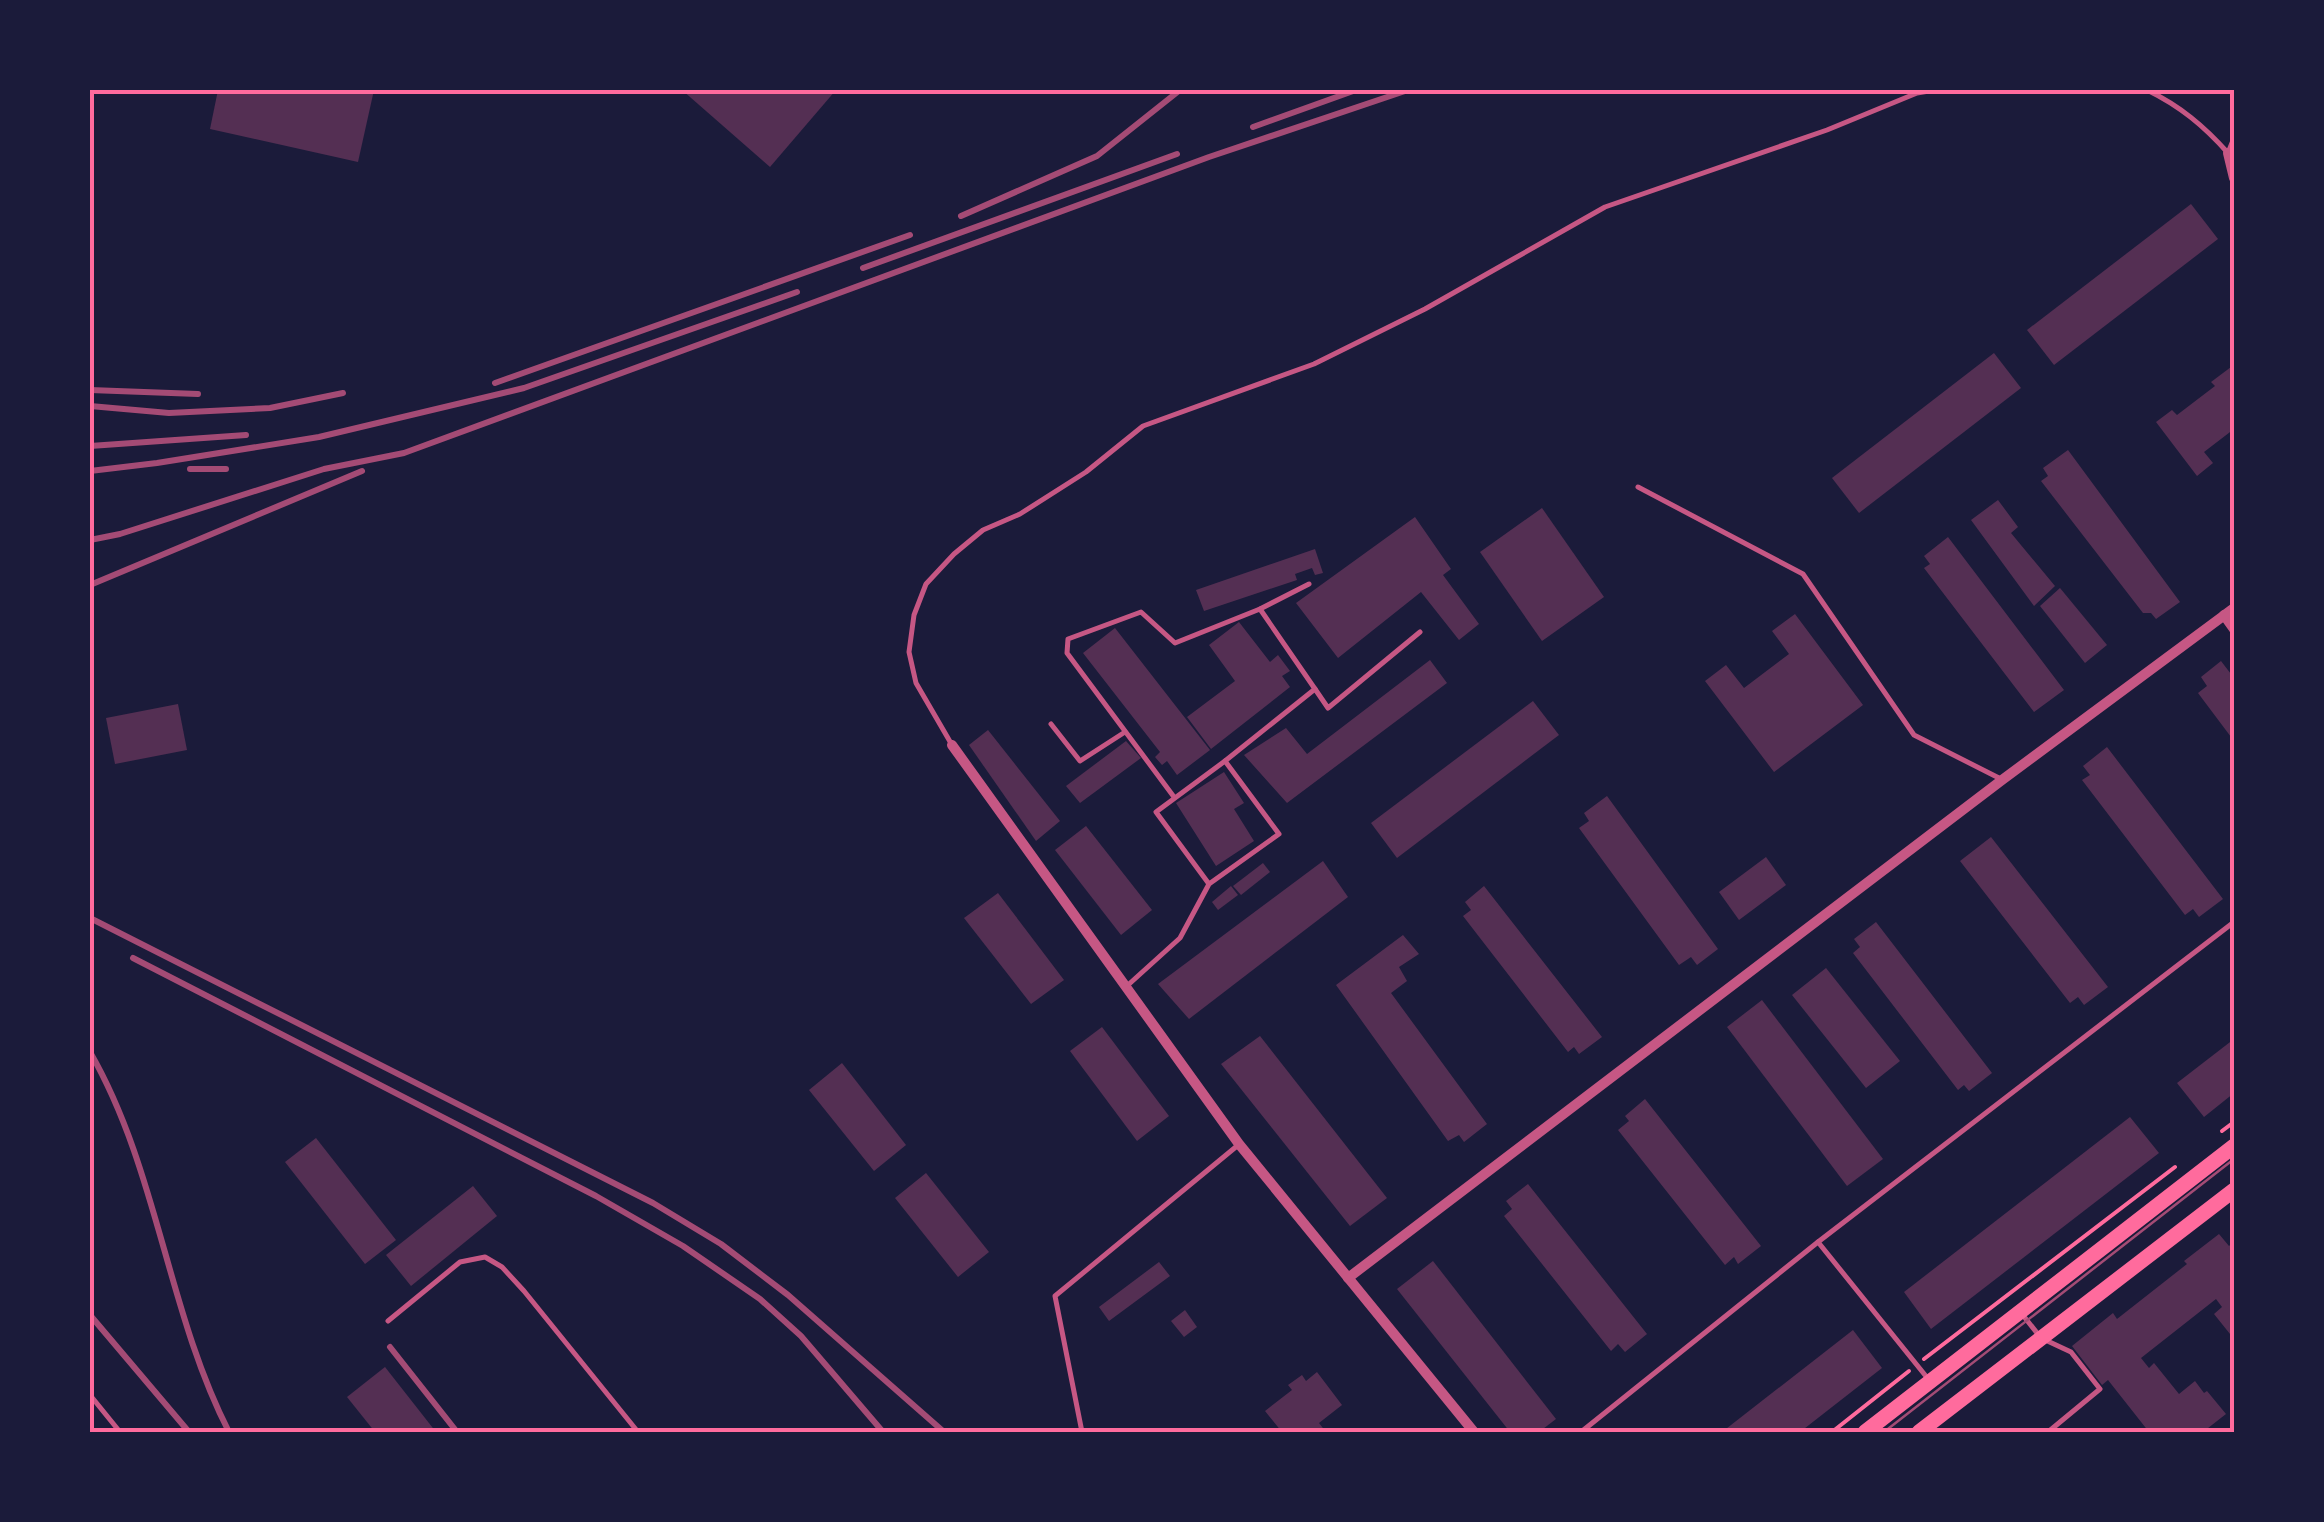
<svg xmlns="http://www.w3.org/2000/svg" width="2324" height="1522" viewBox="0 0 2324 1522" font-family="Raleway,sans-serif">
  <rect width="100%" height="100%" fill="#1b1b3a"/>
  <g fill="#542f53">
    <path d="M 218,90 L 374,90 L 358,162 L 210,129 Z"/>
    <path d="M 682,90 L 836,90 L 770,167 Z"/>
    <path d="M 2191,204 L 2218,239 L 2054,365 L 2027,330 Z"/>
    <path d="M 1994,353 L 2021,388 L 1859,513 L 1832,478 Z"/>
    <path d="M 2231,367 L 2234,371 L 2234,429 L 2204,452 L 2213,463 L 2197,476 L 2156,422 L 2172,410 L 2177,415 L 2215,386 L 2211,382 Z"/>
    <path d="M 2068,450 L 2180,602 L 2156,619 L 2151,613 L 2143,613 L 2041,481 L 2048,476 L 2043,468 Z"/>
    <path d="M 1998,500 L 2018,527 L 2011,533 L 2055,586 L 2034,606 L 1971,520 Z"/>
    <path d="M 1542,508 L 1604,597 L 1542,641 L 1480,552 Z"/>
    <path d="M 1415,517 L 1451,569 L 1443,575 L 1479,624 L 1459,640 L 1421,592 L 1338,658 L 1296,603 Z"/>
    <path d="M 1948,537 L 2064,690 L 2034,712 L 1924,568 L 1930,564 L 1924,556 Z"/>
    <path d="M 1315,549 L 1323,573 L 1315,575 L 1312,568 L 1295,574 L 1297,580 L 1204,611 L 1196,590 Z"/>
    <path d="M 2060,588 L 2107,645 L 2085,663 L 2040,606 Z"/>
    <path d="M 1795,614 L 1863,705 L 1774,772 L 1705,681 L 1726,665 L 1744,688 L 1789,654 L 1772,631 Z"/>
    <path d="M 1239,622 L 1270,662 L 1278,655 L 1290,671 L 1282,676 L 1290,687 L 1211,749 L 1187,717 L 1235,681 L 1209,645 Z"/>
    <path d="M 1115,628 L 1210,750 L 1177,775 L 1167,761 L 1162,765 L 1155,757 L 1160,752 L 1083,653 Z"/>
    <path d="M 1430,660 L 1447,683 L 1287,803 L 1244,755 L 1286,728 L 1307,754 Z"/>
    <path d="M 2221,661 L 2234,678 L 2234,741 L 2198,693 L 2207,686 L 2201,677 Z"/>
    <path d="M 1533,701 L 1559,735 L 1397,858 L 1371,823 Z"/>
    <path d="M 178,704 L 187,750 L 115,764 L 106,718 Z"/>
    <path d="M 988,730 L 1060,821 L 1036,841 L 969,745 Z"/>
    <path d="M 1126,741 L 1141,758 L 1080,803 L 1066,786 Z"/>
    <path d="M 2107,747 L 2223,899 L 2199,917 L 2193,909 L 2185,915 L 2082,780 L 2090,775 L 2083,766 Z"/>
    <path d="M 1224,772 L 1244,803 L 1234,809 L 1254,841 L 1216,866 L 1176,803 Z"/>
    <path d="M 1607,796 L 1718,949 L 1697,965 L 1691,957 L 1679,965 L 1579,828 L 1589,821 L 1584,813 Z"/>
    <path d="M 1086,826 L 1152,910 L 1121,935 L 1055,850 Z"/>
    <path d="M 1991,837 L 2108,987 L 2084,1005 L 2078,997 L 2070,1003 L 1960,861 Z"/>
    <path d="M 1766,857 L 1786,885 L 1739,920 L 1719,892 Z"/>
    <path d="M 1323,861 L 1348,897 L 1189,1019 L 1158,984 Z"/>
    <path d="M 1263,863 L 1270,872 L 1241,895 L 1233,886 Z"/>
    <path d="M 1231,886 L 1238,895 L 1218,910 L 1212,902 Z"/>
    <path d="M 1484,886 L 1602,1037 L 1579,1054 L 1574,1047 L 1568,1052 L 1463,916 L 1471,910 L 1465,902 Z"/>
    <path d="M 998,893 L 1064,980 L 1031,1004 L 964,918 Z"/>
    <path d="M 1876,922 L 1992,1073 L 1969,1091 L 1964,1085 L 1958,1090 L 1853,953 L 1860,947 L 1854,939 Z"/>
    <path d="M 1403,935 L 1419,954 L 1399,967 L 1407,981 L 1391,993 L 1487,1124 L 1464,1142 L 1459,1135 L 1448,1141 L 1336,985 Z"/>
    <path d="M 1826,968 L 1900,1061 L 1866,1088 L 1792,995 Z"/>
    <path d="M 1762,1000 L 1883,1159 L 1847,1186 L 1727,1027 Z"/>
    <path d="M 1102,1027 L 1169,1116 L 1137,1141 L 1070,1051 Z"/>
    <path d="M 1260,1036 L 1387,1198 L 1350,1226 L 1221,1064 Z"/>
    <path d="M 2234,1039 L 2234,1093 L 2204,1117 L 2177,1083 Z"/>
    <path d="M 842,1063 L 906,1145 L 874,1171 L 809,1090 Z"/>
    <path d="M 1645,1099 L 1761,1246 L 1738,1264 L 1734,1257 L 1725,1265 L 1618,1130 L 1629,1121 L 1625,1116 Z"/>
    <path d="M 2130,1117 L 2159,1153 L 1931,1329 L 1904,1292 Z"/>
    <path d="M 316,1138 L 396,1240 L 365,1264 L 285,1162 Z"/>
    <path d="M 926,1173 L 989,1252 L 958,1277 L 895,1198 Z"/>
    <path d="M 1528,1184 L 1647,1334 L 1625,1352 L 1618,1344 L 1611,1351 L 1504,1216 L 1512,1209 L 1506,1201 Z"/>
    <path d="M 473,1186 L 497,1216 L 411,1286 L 386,1255 Z"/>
    <path d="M 2219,1234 L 2229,1246 L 2234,1241 L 2234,1339 L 2214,1314 L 2222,1307 L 2216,1299 L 2141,1358 L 2149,1368 L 2154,1363 L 2179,1394 L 2195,1381 L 2204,1393 L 2207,1391 L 2226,1414 L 2203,1432 L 2149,1432 L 2108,1380 L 2102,1385 L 2072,1346 L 2113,1313 L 2117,1319 L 2187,1264 L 2184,1261 Z"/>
    <path d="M 1433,1261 L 1556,1419 L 1539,1432 L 1510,1432 L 1397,1289 Z"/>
    <path d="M 1159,1262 L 1170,1276 L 1109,1321 L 1099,1307 Z"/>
    <path d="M 1185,1310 L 1197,1327 L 1184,1337 L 1171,1321 Z"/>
    <path d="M 1853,1330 L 1882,1368 L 1800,1432 L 1722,1432 Z"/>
    <path d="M 385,1367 L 436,1432 L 375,1432 L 347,1397 Z"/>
    <path d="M 1317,1372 L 1342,1405 L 1319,1423 L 1326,1432 L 1282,1432 L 1265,1411 L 1292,1390 L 1288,1385 L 1302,1375 L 1306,1381 Z"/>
  </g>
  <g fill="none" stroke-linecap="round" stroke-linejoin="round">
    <g stroke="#ff6b9d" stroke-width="4">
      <path d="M 2222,1131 L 2234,1122"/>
      <path d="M 1924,1359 L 2175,1167"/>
      <path d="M 1832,1432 L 1909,1371"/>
    </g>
    <g stroke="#c65784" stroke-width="5">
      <path d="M 2147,90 C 2180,106 2204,126 2228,153 L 2234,138"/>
      <path d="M 1638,487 L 1803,574 L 1914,735 L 1999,778"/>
      <path d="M 1309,584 L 1260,609 L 1315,689"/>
      <path d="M 1051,724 L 1080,761 L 1125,732"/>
      <path d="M 952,745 L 916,683 L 909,652 L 914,615 L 926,584 L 954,554 L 983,530 L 1020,514 L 1086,472 L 1143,426 L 1314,364 L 1425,309 L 1605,207 L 1827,130 L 1917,93 L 1935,90"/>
      <path d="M 1225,761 L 1315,689 L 1328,708 L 1420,632"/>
      <path d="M 1174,797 L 1067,653 L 1068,639 L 1141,612 L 1175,643 L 1260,609"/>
      <path d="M 1128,985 L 1180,938 L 1209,884 L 1279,834 L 1225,761 L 1156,812 L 1209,884"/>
      <path d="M 1818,1242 L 1929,1380"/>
      <path d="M 2022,1314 L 2041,1338 L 2071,1352 L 2100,1389 L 2048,1432"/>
      <path d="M 388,1321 L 460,1262 L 485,1257 L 502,1267 L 524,1291 L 638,1432"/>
      <path d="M 90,1395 L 120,1432"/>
      <path d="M 1082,1432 L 1055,1296 L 1237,1146"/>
      <path d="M 1581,1432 L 1818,1242 L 2234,922"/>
    </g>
    <g stroke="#c65784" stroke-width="10">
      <path d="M 2228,153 L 2234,178"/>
      <path d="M 2224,615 L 2234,629"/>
      <path d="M 952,745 L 1239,1144 L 1474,1432"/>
      <path d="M 1348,1278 L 2002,780 L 2234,608"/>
    </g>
    <g stroke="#ff6b9d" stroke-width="15">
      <path d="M 1865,1432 L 2234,1146"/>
      <path d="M 1919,1432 L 2234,1190"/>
    </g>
    <path stroke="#a44b75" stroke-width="2.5" d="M 1884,1432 L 2234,1159"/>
    <g stroke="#a44b75" stroke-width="6">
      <path d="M 1253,127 L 1356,90"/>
      <path d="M 961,216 L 1097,156 L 1180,90"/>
      <path d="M 863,268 L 1177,154"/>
      <path d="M 495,383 L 910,235"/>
      <path d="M 90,390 L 198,394"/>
      <path d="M 90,406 L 169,413 L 270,408 L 343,393"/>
      <path d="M 90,446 L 246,435"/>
      <path d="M 190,469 L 226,469"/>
      <path d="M 90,471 L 157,463 L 319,437 L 524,388 L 797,292"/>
      <path d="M 90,540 L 120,534 L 324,469 L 404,453 L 1209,157 L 1408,90"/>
      <path d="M 90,585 L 362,471"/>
      <path d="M 90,918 L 653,1203 L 721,1244 L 788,1295 L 944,1432"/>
      <path d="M 133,958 L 596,1196 L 683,1246 L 760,1299 L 801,1336 L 883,1432"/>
      <path d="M 90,1052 C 158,1170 167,1311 229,1432"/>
      <path d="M 90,1315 L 189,1432"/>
      <path d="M 390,1347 L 457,1432"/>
    </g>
  </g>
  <rect width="2324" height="1522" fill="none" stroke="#1b1b3a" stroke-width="185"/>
  <rect x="92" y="92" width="2140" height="1338" fill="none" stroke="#ff6b9d" stroke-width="4"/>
</svg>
